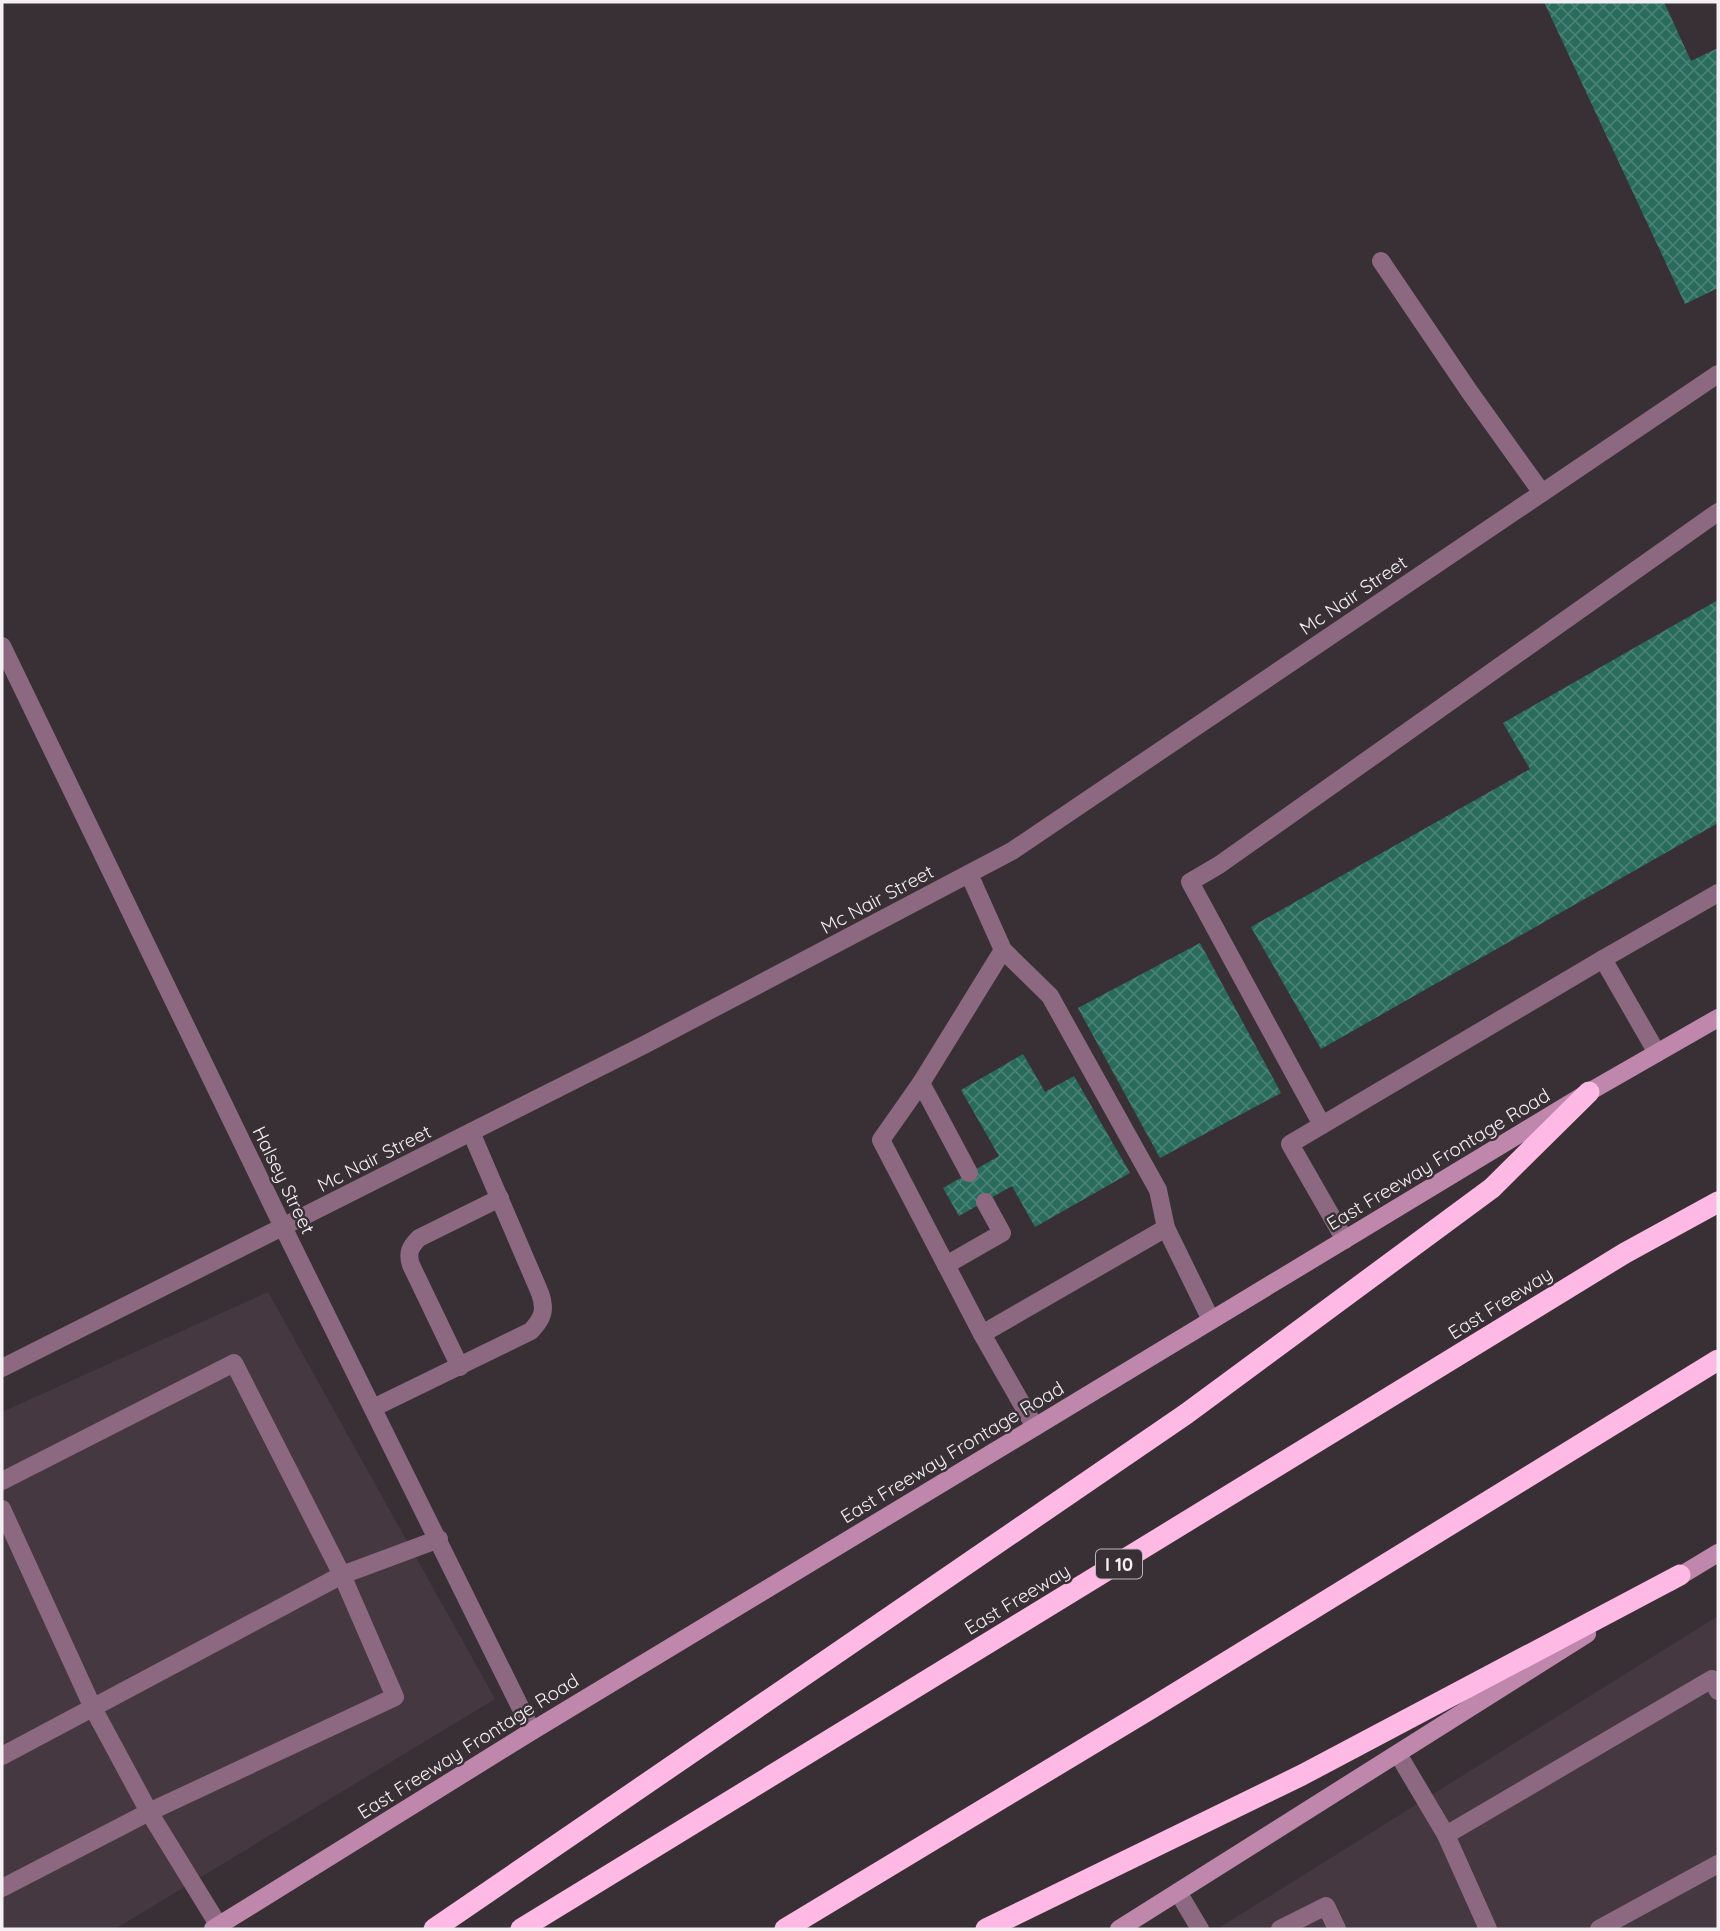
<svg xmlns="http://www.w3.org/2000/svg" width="1720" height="1931" viewBox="0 0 1720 1931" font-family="Quicksand,sans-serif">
  <defs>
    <pattern id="building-cross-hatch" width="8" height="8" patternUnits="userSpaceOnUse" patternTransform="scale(1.75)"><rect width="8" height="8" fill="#296c5c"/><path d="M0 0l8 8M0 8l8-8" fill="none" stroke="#498174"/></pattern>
  </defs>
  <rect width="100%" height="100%" fill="#393035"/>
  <g fill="#463841">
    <path d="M 268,1292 L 495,1699 L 115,1929 L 2,1929 L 2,1412 Z"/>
    <path d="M 1718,1616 L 1718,1929 L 1217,1929 Z"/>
  </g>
  <g fill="url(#building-cross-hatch)">
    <path d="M 1544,2 L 1664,2 L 1691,61 L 1718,48 L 1718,109 L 1716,110 L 1718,116 L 1718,288 L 1685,304 Z"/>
    <path d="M 1718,600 L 1718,823 L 1321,1049 L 1251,927 L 1530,769 L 1503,723 Z"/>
    <path d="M 1200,943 L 1281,1093 L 1160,1158 L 1078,1008 Z"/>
    <path d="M 1023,1054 L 1045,1092 L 1074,1076 L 1130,1173 L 1035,1227 L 1012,1186 L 959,1216 L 943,1188 L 999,1156 L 961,1090 Z"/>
  </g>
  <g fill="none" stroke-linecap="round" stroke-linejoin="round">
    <g stroke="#8c6980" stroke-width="18">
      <path d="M 1381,261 L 1469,391 L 1542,493"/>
      <path d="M 969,874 L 1003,950 L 1050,996 L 1158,1190 L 1166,1228 L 982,1334 L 881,1140 L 921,1083 L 1003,950"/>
      <path d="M 1657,1053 L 1603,959 L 1718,893"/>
      <path d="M 921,1083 L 969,1173"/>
      <path d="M 1322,1125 L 1190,882 L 1219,865 L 1718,512"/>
      <path d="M 1166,1228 L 1211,1320"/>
      <path d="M 1345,1240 L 1290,1144 L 1603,959"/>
      <path d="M 946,1265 L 1002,1233 L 985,1202"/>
      <path d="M 982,1334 L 1035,1427"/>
      <path d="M 460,1367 L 411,1265 C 407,1253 410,1247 419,1238 L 500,1198"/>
      <path d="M 373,1408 L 531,1331 C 543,1318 546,1310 540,1293 L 471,1132"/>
      <path d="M 2,1481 L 234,1363 L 342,1575 L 395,1697 L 149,1812 L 2,1888"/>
      <path d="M 2,1509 L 93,1708 L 149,1812 L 219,1926"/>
      <path d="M 1398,1754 L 1446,1835"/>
      <path d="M 2,1756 L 342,1575 L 439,1539"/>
      <path d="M 1178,1892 L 1200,1929"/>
      <path d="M 1280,1929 L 1326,1906 L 1337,1929"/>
      <path d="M 1488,1929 L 1446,1835 L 1712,1679 L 1718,1691"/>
      <path d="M 1599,1929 L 1718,1864"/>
    </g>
    <g stroke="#8c6980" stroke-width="18">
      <path d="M 2,646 L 283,1227 L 532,1731"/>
      <path d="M 2,1368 L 644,1045 L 1012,851 L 1718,374"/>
    </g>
    <g stroke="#be87ab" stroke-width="18">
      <path d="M 1670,1582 L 1718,1553"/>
      <path d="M 213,1929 L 532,1731 L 1589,1092 L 1718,1018"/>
      <path d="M 1119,1929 L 1587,1634"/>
    </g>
    <g stroke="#feb9e5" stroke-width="21">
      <path d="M 434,1929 L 1186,1414 L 1492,1188 L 1589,1092"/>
      <path d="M 521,1929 L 1625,1253 L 1718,1202"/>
      <path d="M 785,1929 L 1150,1709 L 1718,1360"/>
      <path d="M 986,1929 L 1302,1775 L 1680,1575"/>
    </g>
  </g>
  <g text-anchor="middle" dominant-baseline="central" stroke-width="5" stroke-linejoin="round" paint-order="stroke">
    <rect fill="#393035" stroke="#bcb6b9" stroke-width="2" x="1096" y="1549.5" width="46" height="29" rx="5"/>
    <g font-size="18" font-weight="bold" fill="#f4eff2">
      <text x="1119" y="1564">I 10</text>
    </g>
    <g font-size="19" fill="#f4eff2" stroke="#393035">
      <text transform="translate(1353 595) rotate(-34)">Mc Nair Street</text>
      <text transform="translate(877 899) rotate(-28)">Mc Nair Street</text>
      <text transform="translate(374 1158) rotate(-27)">Mc Nair Street</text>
      <text transform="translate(1438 1159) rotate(-31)">East Freeway Frontage Road</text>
      <text transform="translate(284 1180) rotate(64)">Halsey Street</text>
      <text transform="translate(1500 1303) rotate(-32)">East Freeway</text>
      <text transform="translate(952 1452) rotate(-31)">East Freeway Frontage Road</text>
      <text transform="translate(1017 1599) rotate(-31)">East Freeway</text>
      <text transform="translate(468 1746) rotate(-32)">East Freeway Frontage Road</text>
    </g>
  </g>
  <rect width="1720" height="1931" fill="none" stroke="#f4eff2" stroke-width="7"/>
</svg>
